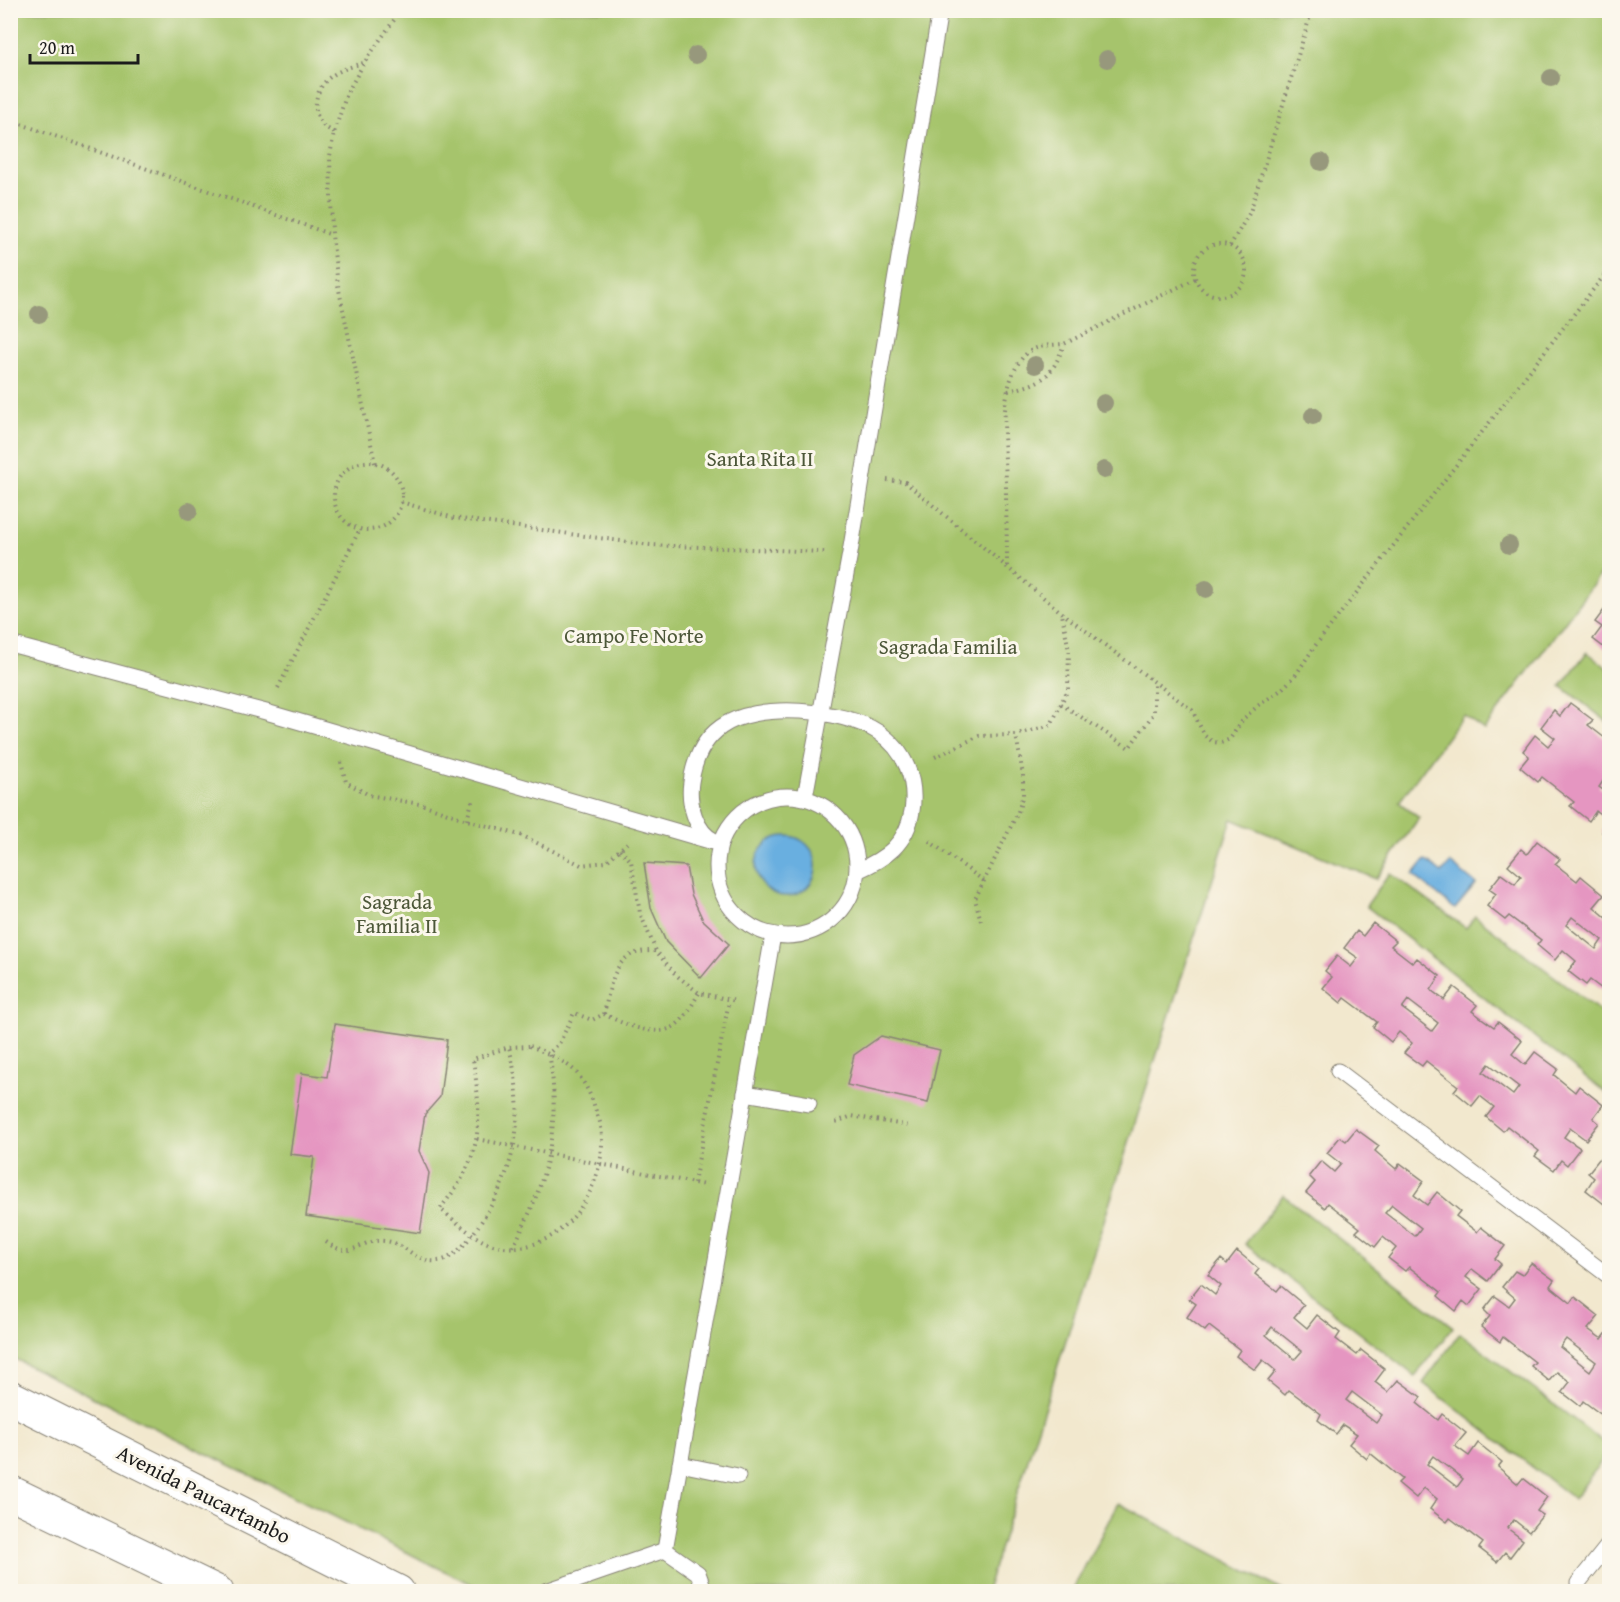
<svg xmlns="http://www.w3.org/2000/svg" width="1620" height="1602" viewBox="0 0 1620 1602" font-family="'Gentium Book Plus',serif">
  <rect width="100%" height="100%" fill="#fbf7ec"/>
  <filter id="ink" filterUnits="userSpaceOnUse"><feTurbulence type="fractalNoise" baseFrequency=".0167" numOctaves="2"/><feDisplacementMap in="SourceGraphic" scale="12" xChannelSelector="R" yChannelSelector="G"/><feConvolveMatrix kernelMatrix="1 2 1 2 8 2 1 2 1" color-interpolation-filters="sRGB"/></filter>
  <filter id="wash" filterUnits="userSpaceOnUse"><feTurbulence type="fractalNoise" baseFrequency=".008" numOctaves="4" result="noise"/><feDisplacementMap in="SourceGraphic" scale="24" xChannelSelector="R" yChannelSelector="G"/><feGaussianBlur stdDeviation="1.35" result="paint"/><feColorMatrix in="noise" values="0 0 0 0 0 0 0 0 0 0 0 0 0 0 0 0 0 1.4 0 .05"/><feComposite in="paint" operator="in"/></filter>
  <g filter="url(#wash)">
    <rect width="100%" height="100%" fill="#f2e8ce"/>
    <g fill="#a6c46c" stroke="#617044" stroke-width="1.5">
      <path d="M 10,11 L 1609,11 L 1609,563 L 1484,730 L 1463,715 L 1399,802 L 1419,818 L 1376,879 L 1232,819 L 986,1591 L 485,1591 L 11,1357 Z"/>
      <path d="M 1587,652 L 1609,669 L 1609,723 L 1561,686 Z"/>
      <path d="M 1390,873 L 1466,928 L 1475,916 L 1609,1018 L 1609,1095 L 1366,906 Z"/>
      <path d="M 1283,1195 L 1453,1327 L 1415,1376 L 1245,1244 Z"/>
      <path d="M 1460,1333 L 1609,1446 L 1609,1451 L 1574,1499 L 1423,1383 Z"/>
      <path d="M 1118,1503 L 1284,1591 L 1072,1591 Z"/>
    </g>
    <g fill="#69afe0" stroke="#42667e" stroke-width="1.5">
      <circle cx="786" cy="866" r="30"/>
      <path d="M 1425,860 L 1442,873 L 1450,863 L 1476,884 L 1455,909 L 1413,875 Z"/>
    </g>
    <g id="blocks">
      <g fill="#e596c1" fill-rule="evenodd">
        <path d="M 1607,606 L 1610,608 L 1610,652 L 1593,639 L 1602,627 L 1595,622 Z"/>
        <path d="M 1570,703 L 1593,720 L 1588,725 L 1610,742 L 1610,782 L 1605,778 L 1599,787 L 1610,795 L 1610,821 L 1596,811 L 1589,821 L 1570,806 L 1574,802 L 1542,777 L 1538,782 L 1520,767 L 1529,756 L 1523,751 L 1535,735 L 1548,746 L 1555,738 L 1541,727 L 1554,710 L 1560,716 Z"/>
        <path d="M 1610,822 L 1610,838 L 1602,832 Z"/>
        <path d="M 1537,841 L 1560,859 L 1555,864 L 1577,881 L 1581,876 L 1604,895 L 1594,907 L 1607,918 L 1610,916 L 1610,995 L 1590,980 L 1586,985 L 1568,971 L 1576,961 L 1563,950 L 1555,960 L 1537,945 L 1541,940 L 1509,916 L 1505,920 L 1487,906 L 1496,894 L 1489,889 L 1501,874 L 1515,884 L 1521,876 L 1508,865 L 1521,849 L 1527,854 ZM 1572,917 L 1602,940 L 1596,949 L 1566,925 Z"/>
        <path d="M 644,863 L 686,866 L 691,894 L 703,920 L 729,944 L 701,978 L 666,942 L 651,908 Z"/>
        <path d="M 1373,923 L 1396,941 L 1391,946 L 1413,963 L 1417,958 L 1440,976 L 1431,990 L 1444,1000 L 1454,987 L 1477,1005 L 1472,1011 L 1494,1027 L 1498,1022 L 1522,1041 L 1512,1054 L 1525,1065 L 1535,1052 L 1558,1069 L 1554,1075 L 1575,1092 L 1579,1086 L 1603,1105 L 1593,1118 L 1599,1123 L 1586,1140 L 1570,1128 L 1564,1137 L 1580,1148 L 1567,1165 L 1561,1160 L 1554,1170 L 1535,1156 L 1539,1151 L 1507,1126 L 1503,1131 L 1486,1117 L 1494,1107 L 1480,1096 L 1472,1106 L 1454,1091 L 1458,1086 L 1426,1061 L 1422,1066 L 1404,1053 L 1412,1043 L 1399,1032 L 1391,1042 L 1373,1027 L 1377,1022 L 1345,998 L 1341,1003 L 1323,988 L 1332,977 L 1325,971 L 1337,956 L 1351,967 L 1358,958 L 1344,948 L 1357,931 L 1363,936 ZM 1408,1000 L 1438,1023 L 1432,1031 L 1402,1008 ZM 1489,1064 L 1519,1087 L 1513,1095 L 1483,1072 Z"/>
        <path d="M 335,1024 L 447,1040 L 440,1097 L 425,1114 L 419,1151 L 429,1173 L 420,1233 L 306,1216 L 314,1157 L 290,1154 L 302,1073 L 327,1077 Z"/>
        <path d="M 881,1036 L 940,1050 L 928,1103 L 847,1085 L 854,1055 Z"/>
        <path d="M 1356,1129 L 1379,1146 L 1375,1151 L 1396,1169 L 1400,1163 L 1424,1181 L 1414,1195 L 1427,1205 L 1437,1192 L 1460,1211 L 1456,1216 L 1477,1232 L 1481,1227 L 1505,1246 L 1495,1259 L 1501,1264 L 1488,1281 L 1472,1269 L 1466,1277 L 1482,1289 L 1469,1306 L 1463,1301 L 1456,1311 L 1438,1296 L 1441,1292 L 1409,1267 L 1405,1271 L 1388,1258 L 1396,1248 L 1383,1237 L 1375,1247 L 1356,1232 L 1360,1228 L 1328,1203 L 1325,1208 L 1306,1193 L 1315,1182 L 1309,1176 L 1321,1161 L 1334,1172 L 1341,1164 L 1327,1153 L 1340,1137 L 1346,1141 ZM 1392,1205 L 1421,1228 L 1415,1236 L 1385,1213 Z"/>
        <path d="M 1600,1158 L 1610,1165 L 1610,1201 L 1607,1199 L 1604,1204 L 1586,1190 L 1594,1178 L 1588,1173 Z"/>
        <path d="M 1237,1251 L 1259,1269 L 1255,1274 L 1277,1291 L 1281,1286 L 1304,1305 L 1294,1317 L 1307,1328 L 1317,1315 L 1340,1333 L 1336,1339 L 1357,1355 L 1361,1350 L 1385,1369 L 1375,1382 L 1388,1392 L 1398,1380 L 1421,1397 L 1417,1403 L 1438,1420 L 1442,1414 L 1466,1433 L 1455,1446 L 1469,1456 L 1478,1443 L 1502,1462 L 1498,1467 L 1518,1484 L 1523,1478 L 1547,1497 L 1537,1511 L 1543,1515 L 1529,1532 L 1514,1520 L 1507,1528 L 1523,1540 L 1510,1557 L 1505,1552 L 1497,1562 L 1479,1548 L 1483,1543 L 1450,1518 L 1447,1522 L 1430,1509 L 1437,1499 L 1424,1488 L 1416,1498 L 1398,1483 L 1402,1479 L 1370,1453 L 1367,1459 L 1349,1444 L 1357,1434 L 1343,1425 L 1336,1434 L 1318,1420 L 1321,1414 L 1289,1390 L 1285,1395 L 1268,1381 L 1276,1371 L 1263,1360 L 1255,1370 L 1236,1356 L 1240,1350 L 1209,1326 L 1205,1331 L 1187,1317 L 1196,1304 L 1189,1299 L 1201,1284 L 1215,1295 L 1221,1286 L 1208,1275 L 1221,1259 L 1227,1264 ZM 1272,1327 L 1302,1351 L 1295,1359 L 1266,1335 ZM 1352,1392 L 1382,1415 L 1376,1423 L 1346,1400 ZM 1433,1456 L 1463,1479 L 1457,1487 L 1427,1464 Z"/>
        <path d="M 1531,1263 L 1554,1280 L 1550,1286 L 1571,1303 L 1575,1297 L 1599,1316 L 1588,1329 L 1602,1339 L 1610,1329 L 1610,1421 L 1583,1401 L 1580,1406 L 1562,1392 L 1570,1382 L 1557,1372 L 1549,1381 L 1531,1366 L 1535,1362 L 1503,1337 L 1500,1342 L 1481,1327 L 1490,1316 L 1484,1310 L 1495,1296 L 1509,1306 L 1515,1298 L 1502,1287 L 1515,1271 L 1522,1275 ZM 1566,1339 L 1596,1362 L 1590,1371 L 1560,1347 Z"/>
      </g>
    </g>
  </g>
  <g filter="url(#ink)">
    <use href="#blocks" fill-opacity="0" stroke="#878275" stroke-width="1.5"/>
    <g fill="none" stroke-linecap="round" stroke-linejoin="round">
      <defs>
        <g id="service">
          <path d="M 10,644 L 266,712 L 720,844"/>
          <circle cx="787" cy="866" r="70"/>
          <path d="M 805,797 L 850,553 L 940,10"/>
          <path d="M 715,841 C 695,832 688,802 691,782 C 694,761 703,740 721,727 C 756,701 843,709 878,732 C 905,750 917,780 912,811 C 907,844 885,859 857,871"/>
          <path d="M 1338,1071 L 1610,1277"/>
          <path d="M 745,1093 L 809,1104"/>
          <path d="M 680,1464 L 738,1476"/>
          <path d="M 665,1550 L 773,935"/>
          <path d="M 665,1550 L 698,1573 L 705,1592"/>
          <path d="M 1578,1583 L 1610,1543"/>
          <path d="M 543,1592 L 665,1550"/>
        </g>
        <g id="secondary">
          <path d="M 10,1397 L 398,1592"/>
          <path d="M 10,1492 L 217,1592"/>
        </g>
      </defs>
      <use href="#service" stroke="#878275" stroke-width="17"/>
      <use href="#secondary" stroke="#878275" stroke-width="35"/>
      <g stroke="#878275" stroke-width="4" stroke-dasharray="1.5 4.5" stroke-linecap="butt">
        <path d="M 1311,13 L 1320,10"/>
        <path d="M 10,120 L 332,235"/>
        <path d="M 334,133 C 331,130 325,128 323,125 C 309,109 317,85 333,75 C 342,69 353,66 363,63"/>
        <circle cx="1220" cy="270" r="26"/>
        <path d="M 1230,246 L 1250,212 L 1312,10"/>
        <path d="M 1008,391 C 1043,383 1052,377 1064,344"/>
        <circle cx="368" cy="496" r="34"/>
        <path d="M 375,463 L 338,285 L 332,235 L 330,156 L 334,133 L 347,93 L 364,63 L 401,10"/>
        <path d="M 887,480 L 905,482 L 1062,613 L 1192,710 L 1205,736 L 1213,742 L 1221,743 L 1230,739 L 1243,719 L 1259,705 L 1281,690 L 1295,676 L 1315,646 L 1610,268"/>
        <path d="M 401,502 L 454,518 L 650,545 L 825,552"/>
        <path d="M 1007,566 C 1007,538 1006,511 1006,483 C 1005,445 997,384 1025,355 C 1035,345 1052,345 1064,344 L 1195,279"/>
        <path d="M 278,688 L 360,529"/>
        <path d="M 1061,704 L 1129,748 L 1154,713 L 1154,682"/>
        <path d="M 935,757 L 979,736 L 1016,735 L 1051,725 L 1068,689 L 1069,651 L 1062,614"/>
        <path d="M 341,762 L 346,782 L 369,795 L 425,805 L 467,820 L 523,836 L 581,865 L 606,862 L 627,843"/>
        <path d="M 467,820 L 473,798"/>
        <path d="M 929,841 L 984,881"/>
        <path d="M 620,849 L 631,861 L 640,913 L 656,951 L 676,975 L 699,993 L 736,1001"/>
        <path d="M 981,921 L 975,899 L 1018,812 L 1023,795 L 1023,775 L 1016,735"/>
        <path d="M 604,1014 C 609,993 612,960 636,953 C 642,951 650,951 656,951"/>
        <path d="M 530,1046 C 545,1052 561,1059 574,1070 C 583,1079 590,1093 594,1105 C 596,1112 600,1120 601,1127 C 610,1187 559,1262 493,1245 C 474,1239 456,1221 440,1209 C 448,1198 458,1187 464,1174 C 484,1138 479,1098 473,1059 L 509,1047 Z"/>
        <path d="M 836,1122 L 852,1116 L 910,1126"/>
        <path d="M 477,1139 L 704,1185"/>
        <path d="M 694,1183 L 729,1001"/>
        <path d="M 326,1242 C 355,1262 358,1238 385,1241 C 409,1243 416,1267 443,1260 C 458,1255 471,1237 479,1225 C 518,1168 526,1113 509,1047"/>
        <path d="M 513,1247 C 547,1183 562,1125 549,1053 L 559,1044 L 574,1013 L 592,1020 L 604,1014 C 621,1023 654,1038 673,1027 C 685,1020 692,1005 699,993"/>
      </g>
      <use href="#service" stroke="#fff" stroke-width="15"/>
      <use href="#secondary" stroke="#fff" stroke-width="33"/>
    </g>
    <g fill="#97987c">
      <circle cx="696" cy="55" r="9"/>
      <circle cx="1107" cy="59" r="9"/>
      <circle cx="1551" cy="78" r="9"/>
      <circle cx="1321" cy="162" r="9"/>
      <circle cx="39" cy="314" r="9"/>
      <circle cx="1035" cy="365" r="9"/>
      <circle cx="1104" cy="403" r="9"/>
      <circle cx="1313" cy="416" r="9"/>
      <circle cx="1104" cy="470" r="9"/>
      <circle cx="189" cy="511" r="9"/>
      <circle cx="1509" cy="545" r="9"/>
      <circle cx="1206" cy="589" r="9"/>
    </g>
  </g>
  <g text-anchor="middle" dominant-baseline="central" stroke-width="6" stroke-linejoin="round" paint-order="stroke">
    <g font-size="21" fill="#4c5738" stroke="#fbf7ec">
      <text x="760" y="458">Santa Rita II</text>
      <text x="634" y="635">Campo Fe Norte</text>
      <text x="948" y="646">Sagrada Familia</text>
      <text x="397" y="901">Sagrada<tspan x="397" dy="24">Familia II</tspan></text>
    </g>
    <g font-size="21" fill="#1c1c1c" stroke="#fbf7ec">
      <text transform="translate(204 1494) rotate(27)">Avenida Paucartambo</text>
    </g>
  </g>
  <rect width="1620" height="1602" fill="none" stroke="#fbf7ec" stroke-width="36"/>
  <path d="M30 54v9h108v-9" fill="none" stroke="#1c1c1c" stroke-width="3"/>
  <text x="39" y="54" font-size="18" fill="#1c1c1c" stroke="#fbf7ec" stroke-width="4.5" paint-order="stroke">20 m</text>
</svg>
